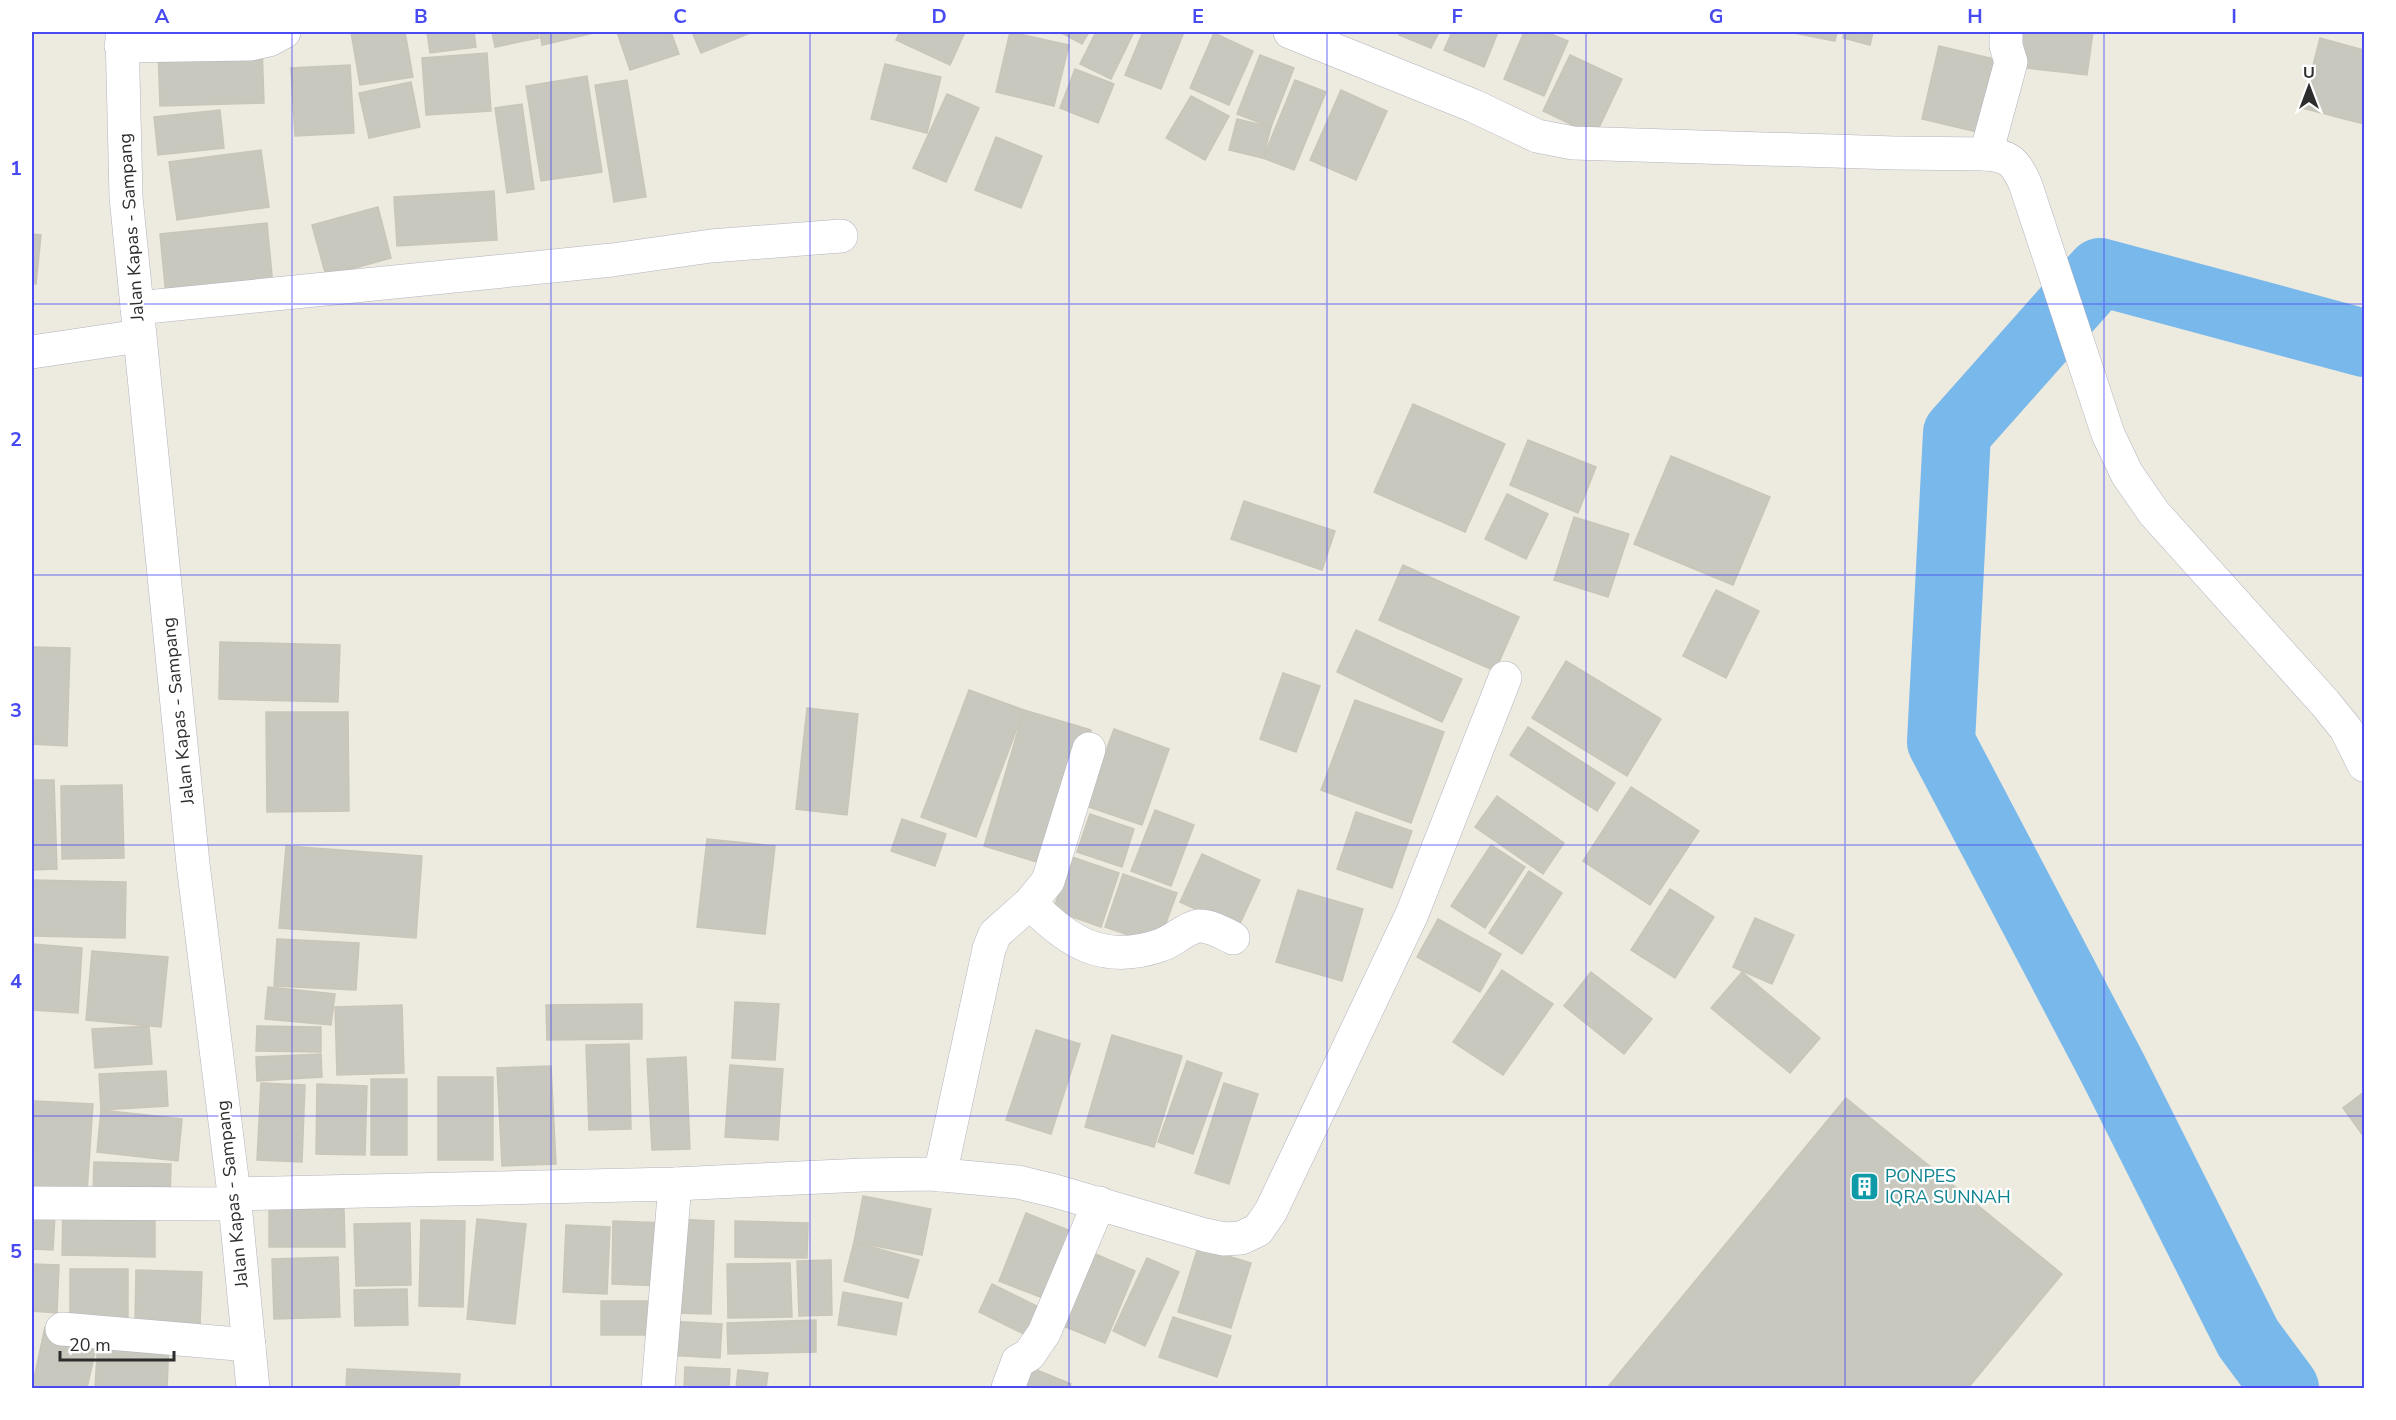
<svg xmlns="http://www.w3.org/2000/svg" width="2396" height="1420" viewBox="0 0 2396 1420" font-family="'Nunito Sans',sans-serif">
  <rect width="100%" height="100%" fill="#edeae0"/>
  <g fill="none" stroke-linecap="round" stroke-linejoin="round">
    <path stroke="#78b8ea" stroke-width="68" d="M 2285,1388 L 2248,1338 L 2113,1069 L 1941,742 L 1957,433 L 2100,272 L 2364,343"/>
  </g>
  <g fill="#c9c8be" stroke="#c9c6b9" stroke-width="1.5">
    <path d="M 351,32 L 405,32 L 413,77 L 360,85 Z"/>
    <path d="M 427,32 L 474,32 L 476,47 L 430,53 Z"/>
    <path d="M 492,32 L 538,32 L 539,38 L 495,47 Z"/>
    <path d="M 540,32 L 598,32 L 542,45 Z"/>
    <path d="M 617,32 L 671,32 L 679,54 L 630,70 Z"/>
    <path d="M 692,32 L 749,32 L 750,33 L 701,53 Z"/>
    <path d="M 900,32 L 965,32 L 950,65 L 896,40 Z"/>
    <path d="M 1010,32 L 1069,45 L 1054,106 L 996,92 Z"/>
    <path d="M 1060,32 L 1089,32 L 1082,44 Z"/>
    <path d="M 1096,32 L 1134,32 L 1111,79 L 1080,64 Z"/>
    <path d="M 1143,32 L 1184,32 L 1161,89 L 1125,75 Z"/>
    <path d="M 1401,32 L 1439,32 L 1431,48 L 1399,35 Z"/>
    <path d="M 1452,32 L 1498,32 L 1484,67 L 1444,50 Z"/>
    <path d="M 1524,32 L 1546,32 L 1568,41 L 1544,96 L 1504,79 Z"/>
    <path d="M 1789,32 L 1837,32 L 1835,41 Z"/>
    <path d="M 1844,32 L 1873,32 L 1870,45 L 1843,38 Z"/>
    <path d="M 2022,32 L 2093,32 L 2087,75 L 2018,67 Z"/>
    <path d="M 1214,33 L 1253,51 L 1229,105 L 1190,88 Z"/>
    <path d="M 2320,38 L 2364,50 L 2364,124 L 2302,108 Z"/>
    <path d="M 262,45 L 264,103 L 160,106 L 158,48 Z"/>
    <path d="M 1939,46 L 2003,61 L 1986,134 L 1922,119 Z"/>
    <path d="M 487,53 L 491,111 L 426,115 L 422,58 Z"/>
    <path d="M 1260,55 L 1294,68 L 1271,127 L 1237,114 Z"/>
    <path d="M 1570,55 L 1622,79 L 1595,136 L 1543,111 Z"/>
    <path d="M 885,64 L 941,77 L 927,133 L 871,119 Z"/>
    <path d="M 350,65 L 354,133 L 295,136 L 291,68 Z"/>
    <path d="M 1075,69 L 1114,84 L 1098,123 L 1060,108 Z"/>
    <path d="M 587,76 L 602,172 L 541,181 L 526,86 Z"/>
    <path d="M 627,80 L 646,197 L 614,202 L 595,85 Z"/>
    <path d="M 1295,80 L 1326,92 L 1294,170 L 1263,158 Z"/>
    <path d="M 411,82 L 420,127 L 369,138 L 359,93 Z"/>
    <path d="M 1341,90 L 1387,111 L 1356,180 L 1310,160 Z"/>
    <path d="M 947,94 L 979,108 L 946,182 L 913,168 Z"/>
    <path d="M 1191,96 L 1229,116 L 1205,160 L 1166,138 Z"/>
    <path d="M 522,104 L 534,189 L 507,193 L 495,108 Z"/>
    <path d="M 220,110 L 224,148 L 158,155 L 154,117 Z"/>
    <path d="M 1237,119 L 1271,127 L 1263,158 L 1229,150 Z"/>
    <path d="M 996,137 L 1042,156 L 1021,208 L 975,190 Z"/>
    <path d="M 261,150 L 269,207 L 177,220 L 169,162 Z"/>
    <path d="M 494,191 L 497,240 L 397,246 L 394,197 Z"/>
    <path d="M 378,207 L 391,258 L 326,276 L 312,225 Z"/>
    <path d="M 267,223 L 273,286 L 166,296 L 160,234 Z"/>
    <path d="M 32,234 L 41,235 L 36,284 L 32,283 Z"/>
    <path d="M 1413,404 L 1505,444 L 1465,532 L 1374,492 Z"/>
    <path d="M 1528,440 L 1596,467 L 1578,513 L 1510,485 Z"/>
    <path d="M 1671,456 L 1770,497 L 1733,585 L 1634,544 Z"/>
    <path d="M 1507,494 L 1548,514 L 1526,559 L 1485,539 Z"/>
    <path d="M 1244,501 L 1335,531 L 1322,570 L 1231,539 Z"/>
    <path d="M 1574,517 L 1629,534 L 1608,597 L 1554,580 Z"/>
    <path d="M 1403,565 L 1519,617 L 1495,671 L 1379,620 Z"/>
    <path d="M 1716,590 L 1759,611 L 1726,678 L 1683,656 Z"/>
    <path d="M 1356,630 L 1462,679 L 1442,722 L 1337,672 Z"/>
    <path d="M 220,642 L 340,645 L 338,702 L 219,699 Z"/>
    <path d="M 32,647 L 70,648 L 67,746 L 32,744 Z"/>
    <path d="M 1566,661 L 1661,719 L 1627,776 L 1532,718 Z"/>
    <path d="M 1283,673 L 1320,686 L 1296,752 L 1260,739 Z"/>
    <path d="M 969,690 L 1024,710 L 976,837 L 921,817 Z"/>
    <path d="M 1355,700 L 1444,732 L 1411,823 L 1321,790 Z"/>
    <path d="M 807,708 L 858,714 L 847,815 L 796,809 Z"/>
    <path d="M 1024,710 L 1091,730 L 1050,866 L 984,846 Z"/>
    <path d="M 266,712 L 348,712 L 349,811 L 267,812 Z"/>
    <path d="M 1528,727 L 1615,783 L 1597,811 L 1510,755 Z"/>
    <path d="M 1114,729 L 1169,749 L 1142,825 L 1086,806 Z"/>
    <path d="M 32,780 L 54,780 L 57,869 L 32,870 Z"/>
    <path d="M 122,785 L 124,858 L 62,859 L 61,786 Z"/>
    <path d="M 1631,787 L 1699,831 L 1650,905 L 1583,861 Z"/>
    <path d="M 1497,796 L 1564,843 L 1543,874 L 1475,827 Z"/>
    <path d="M 1155,810 L 1194,825 L 1171,886 L 1131,871 Z"/>
    <path d="M 1356,812 L 1412,831 L 1392,888 L 1337,869 Z"/>
    <path d="M 1090,814 L 1134,829 L 1122,867 L 1077,852 Z"/>
    <path d="M 902,819 L 946,834 L 935,866 L 891,851 Z"/>
    <path d="M 707,839 L 775,846 L 765,934 L 697,927 Z"/>
    <path d="M 1491,845 L 1525,867 L 1485,928 L 1451,906 Z"/>
    <path d="M 286,846 L 422,856 L 416,938 L 279,928 Z"/>
    <path d="M 1202,854 L 1260,880 L 1238,928 L 1180,902 Z"/>
    <path d="M 1072,857 L 1119,873 L 1101,927 L 1053,910 Z"/>
    <path d="M 1529,871 L 1562,893 L 1522,954 L 1489,933 Z"/>
    <path d="M 1123,874 L 1177,893 L 1158,945 L 1105,927 Z"/>
    <path d="M 32,880 L 126,882 L 125,938 L 32,936 Z"/>
    <path d="M 1670,889 L 1714,917 L 1675,978 L 1631,950 Z"/>
    <path d="M 1298,890 L 1363,909 L 1342,981 L 1276,962 Z"/>
    <path d="M 1755,918 L 1794,935 L 1772,984 L 1733,967 Z"/>
    <path d="M 1438,919 L 1501,954 L 1480,992 L 1417,957 Z"/>
    <path d="M 277,939 L 359,943 L 356,990 L 274,986 Z"/>
    <path d="M 32,944 L 82,948 L 78,1013 L 32,1010 Z"/>
    <path d="M 92,951 L 168,957 L 161,1027 L 86,1020 Z"/>
    <path d="M 1502,970 L 1553,1004 L 1503,1075 L 1453,1042 Z"/>
    <path d="M 1591,972 L 1652,1019 L 1624,1054 L 1564,1006 Z"/>
    <path d="M 1742,972 L 1820,1038 L 1790,1073 L 1711,1008 Z"/>
    <path d="M 268,987 L 335,994 L 331,1025 L 265,1019 Z"/>
    <path d="M 735,1002 L 779,1004 L 775,1060 L 732,1058 Z"/>
    <path d="M 642,1004 L 642,1039 L 547,1040 L 546,1005 Z"/>
    <path d="M 402,1005 L 404,1073 L 337,1075 L 335,1007 Z"/>
    <path d="M 149,1026 L 152,1064 L 95,1068 L 92,1029 Z"/>
    <path d="M 257,1026 L 321,1027 L 321,1052 L 256,1051 Z"/>
    <path d="M 1036,1030 L 1080,1044 L 1051,1134 L 1006,1120 Z"/>
    <path d="M 1112,1035 L 1182,1056 L 1154,1147 L 1085,1127 Z"/>
    <path d="M 629,1044 L 631,1129 L 589,1130 L 586,1045 Z"/>
    <path d="M 321,1054 L 322,1077 L 257,1081 L 256,1057 Z"/>
    <path d="M 686,1057 L 690,1149 L 652,1150 L 647,1059 Z"/>
    <path d="M 1187,1061 L 1222,1073 L 1193,1154 L 1158,1142 Z"/>
    <path d="M 730,1065 L 783,1069 L 778,1140 L 725,1137 Z"/>
    <path d="M 551,1066 L 556,1164 L 502,1166 L 497,1068 Z"/>
    <path d="M 166,1071 L 168,1106 L 101,1110 L 99,1074 Z"/>
    <rect x="438" y="1077" width="55" height="83"/>
    <rect x="371" y="1079" width="36" height="76"/>
    <path d="M 261,1083 L 305,1085 L 302,1162 L 257,1160 Z"/>
    <path d="M 1224,1083 L 1258,1094 L 1229,1184 L 1195,1173 Z"/>
    <path d="M 317,1084 L 367,1086 L 365,1155 L 316,1154 Z"/>
    <path d="M 2364,1092 L 2364,1137 L 2343,1108 Z"/>
    <path d="M 1846,1098 L 2062,1274 L 1968,1388 L 1607,1388 Z"/>
    <path d="M 35,1101 L 93,1104 L 87,1192 L 32,1188 Z"/>
    <path d="M 101,1110 L 182,1119 L 178,1161 L 97,1152 Z"/>
    <path d="M 94,1162 L 171,1164 L 170,1199 L 93,1196 Z"/>
    <path d="M 863,1196 L 931,1209 L 922,1255 L 854,1242 Z"/>
    <path d="M 63,1207 L 155,1208 L 155,1257 L 62,1255 Z"/>
    <path d="M 269,1209 L 344,1209 L 345,1247 L 269,1247 Z"/>
    <path d="M 32,1213 L 55,1214 L 53,1250 L 32,1249 Z"/>
    <path d="M 1026,1213 L 1075,1233 L 1048,1300 L 999,1281 Z"/>
    <path d="M 477,1219 L 526,1224 L 515,1324 L 467,1319 Z"/>
    <path d="M 676,1219 L 714,1221 L 711,1314 L 673,1313 Z"/>
    <path d="M 421,1220 L 465,1221 L 463,1307 L 419,1306 Z"/>
    <path d="M 613,1221 L 666,1223 L 664,1286 L 612,1284 Z"/>
    <path d="M 735,1221 L 808,1223 L 807,1258 L 735,1257 Z"/>
    <path d="M 410,1223 L 411,1285 L 356,1286 L 354,1224 Z"/>
    <path d="M 566,1225 L 610,1227 L 607,1294 L 563,1292 Z"/>
    <path d="M 854,1242 L 919,1260 L 908,1298 L 844,1281 Z"/>
    <path d="M 1198,1247 L 1251,1263 L 1231,1328 L 1178,1312 Z"/>
    <path d="M 1086,1250 L 1135,1271 L 1105,1343 L 1056,1323 Z"/>
    <path d="M 338,1257 L 340,1317 L 274,1319 L 272,1259 Z"/>
    <path d="M 1147,1258 L 1179,1272 L 1145,1346 L 1113,1331 Z"/>
    <path d="M 831,1260 L 832,1315 L 799,1316 L 797,1261 Z"/>
    <path d="M 790,1263 L 792,1317 L 728,1318 L 727,1264 Z"/>
    <path d="M 32,1264 L 59,1265 L 57,1313 L 32,1311 Z"/>
    <rect x="70" y="1269" width="58" height="52"/>
    <path d="M 136,1270 L 202,1272 L 200,1326 L 135,1325 Z"/>
    <path d="M 992,1284 L 1045,1310 L 1032,1338 L 979,1312 Z"/>
    <path d="M 407,1289 L 408,1325 L 355,1326 L 354,1290 Z"/>
    <path d="M 843,1292 L 902,1303 L 896,1335 L 838,1325 Z"/>
    <rect x="601" y="1301" width="55" height="34"/>
    <path d="M 1173,1317 L 1231,1336 L 1217,1377 L 1159,1357 Z"/>
    <path d="M 816,1320 L 816,1352 L 728,1354 L 727,1323 Z"/>
    <path d="M 667,1321 L 722,1324 L 720,1358 L 666,1355 Z"/>
    <path d="M 45,1327 L 98,1339 L 87,1388 L 32,1388 Z"/>
    <path d="M 98,1339 L 169,1343 L 167,1388 L 95,1388 Z"/>
    <path d="M 1027,1366 L 1071,1384 L 1069,1388 L 1018,1388 Z"/>
    <path d="M 685,1367 L 730,1369 L 729,1388 L 684,1388 Z"/>
    <path d="M 347,1369 L 460,1374 L 459,1388 L 346,1388 Z"/>
    <path d="M 738,1370 L 768,1373 L 766,1388 L 736,1388 Z"/>
  </g>
  <g fill="none" stroke-linecap="round" stroke-linejoin="round">
    <defs>
      <g id="minor">
        <path d="M 1290,32 L 1474,106 L 1537,136 L 1573,143 L 1895,153 L 1986,154 C 2010,156 2015,162 2025,183 L 2108,434 L 2127,474 L 2154,513 L 2325,703 L 2346,729 L 2364,765"/>
        <path d="M 121,46 L 251,44 L 269,40 L 284,32"/>
        <path d="M 1986,154 L 2011,62 L 2006,46 L 2006,32"/>
        <path d="M 137,308 L 612,260 L 711,246 L 841,236"/>
        <path d="M 32,352 L 139,336"/>
        <path d="M 1030,903 C 1069,943 1104,965 1161,945 C 1173,941 1186,928 1198,926 C 1209,925 1223,933 1233,938"/>
        <path d="M 940,1175 L 989,949 L 995,934 L 1030,903 L 1048,881 L 1089,749"/>
        <path d="M 234,1194 L 675,1184 L 863,1175 L 932,1174 L 1018,1182 L 1055,1191 L 1205,1235 L 1224,1239 L 1241,1238 L 1258,1230 L 1271,1211 L 1412,914 L 1505,678"/>
        <path d="M 32,1203 L 234,1204"/>
        <path d="M 62,1329 L 249,1345"/>
        <path d="M 658,1388 L 675,1184"/>
        <path d="M 1008,1388 L 1018,1361 L 1029,1355 L 1044,1333 L 1099,1203"/>
      </g>
      <path id="tertiary" d="M 122,32 L 126,197 L 193,864 L 234,1194 L 253,1388"/>
    </defs>
    <use href="#minor" stroke="#b3b3bf" stroke-width="34"/>
    <use href="#tertiary" stroke="#b3b3bf" stroke-width="34"/>
    <use href="#minor" stroke="#fff" stroke-width="33"/>
    <use href="#tertiary" stroke="#fff" stroke-width="33"/>
  </g>
  <path fill="none" stroke="#484af2" stroke-width="1.5" stroke-opacity="0.55" d="M 292,32 L 292,1388M 551,32 L 551,1388M 810,32 L 810,1388M 1069,32 L 1069,1388M 1327,32 L 1327,1388M 1586,32 L 1586,1388M 1845,32 L 1845,1388M 2104,32 L 2104,1388M 32,304 L 2364,304M 32,575 L 2364,575M 32,845 L 2364,845M 32,1116 L 2364,1116"/>
  <defs>
    <symbol id="building-square" viewBox="-11 -11 22 22"><rect x="-9" y="-9" width="18" height="18" rx="4" fill="#0f9aa8" stroke="#fff"/><path d="M-4-6H4V6H1V3H-1V6H-4ZM-2.5-4.3h1.7v1.8h-1.7ZM.8-4.3h1.7v1.8H.8ZM-2.5-1h1.7V.8h-1.7ZM.8-1h1.7V.8H.8Z" fill="#fff"/></symbol>
  </defs>
  <g fill-rule="evenodd">
    <use href="#building-square" x="1848" y="1170" width="33" height="33"/>
  </g>
  <g text-anchor="middle" dominant-baseline="central" stroke-width="4.5" stroke-linejoin="round" paint-order="stroke">
    <g font-size="18" fill="#2d2d2d" stroke="#fff">
      <text transform="translate(131 227) rotate(-94)">Jalan Kapas - Sampang</text>
      <text transform="translate(178 711) rotate(-96)">Jalan Kapas - Sampang</text>
      <text transform="translate(232 1194) rotate(-96)">Jalan Kapas - Sampang</text>
    </g>
    <g font-size="18" fill="#0d838f" stroke="#fff" text-anchor="start">
      <text x="1885" y="1176">PONPES<tspan x="1885" dy="21">IQRA SUNNAH</tspan></text>
    </g>
  </g>
  <rect width="2396" height="1420" fill="none" stroke="#ffffff" stroke-width="66"/>
  <g transform="translate(2309 87)" stroke="#ffffff" stroke-width="4.5" paint-order="stroke">
  <path d="M0-4.5L10 22L0 15L-10 22Z" fill="#2d2d2d"/>
  <text y="-9" font-size="16" font-weight="bold" text-anchor="middle" fill="#2d2d2d">U</text>
  </g>
  <path d="M60 1351v9h114v-9" fill="none" stroke="#2d2d2d" stroke-width="3"/>
  <text x="69" y="1351" font-size="18" fill="#2d2d2d" stroke="#ffffff" stroke-width="4.5" paint-order="stroke">20 m</text>
  <rect x="33" y="33" width="2330" height="1354" fill="none" stroke="#484af2" stroke-width="2"/>
  <g font-size="20" text-anchor="middle" font-weight="bold" fill="#484af2">
    <text x="162" y="23">A</text>
    <text x="421" y="23">B</text>
    <text x="680" y="23">C</text>
    <text x="939" y="23">D</text>
    <text x="1198" y="23">E</text>
    <text x="1457" y="23">F</text>
    <text x="1716" y="23">G</text>
    <text x="1975" y="23">H</text>
    <text x="2234" y="23">I</text>
    <text x="16" y="175">1</text>
    <text x="16" y="446">2</text>
    <text x="16" y="717">3</text>
    <text x="16" y="988">4</text>
    <text x="16" y="1258">5</text>
  </g>
</svg>
